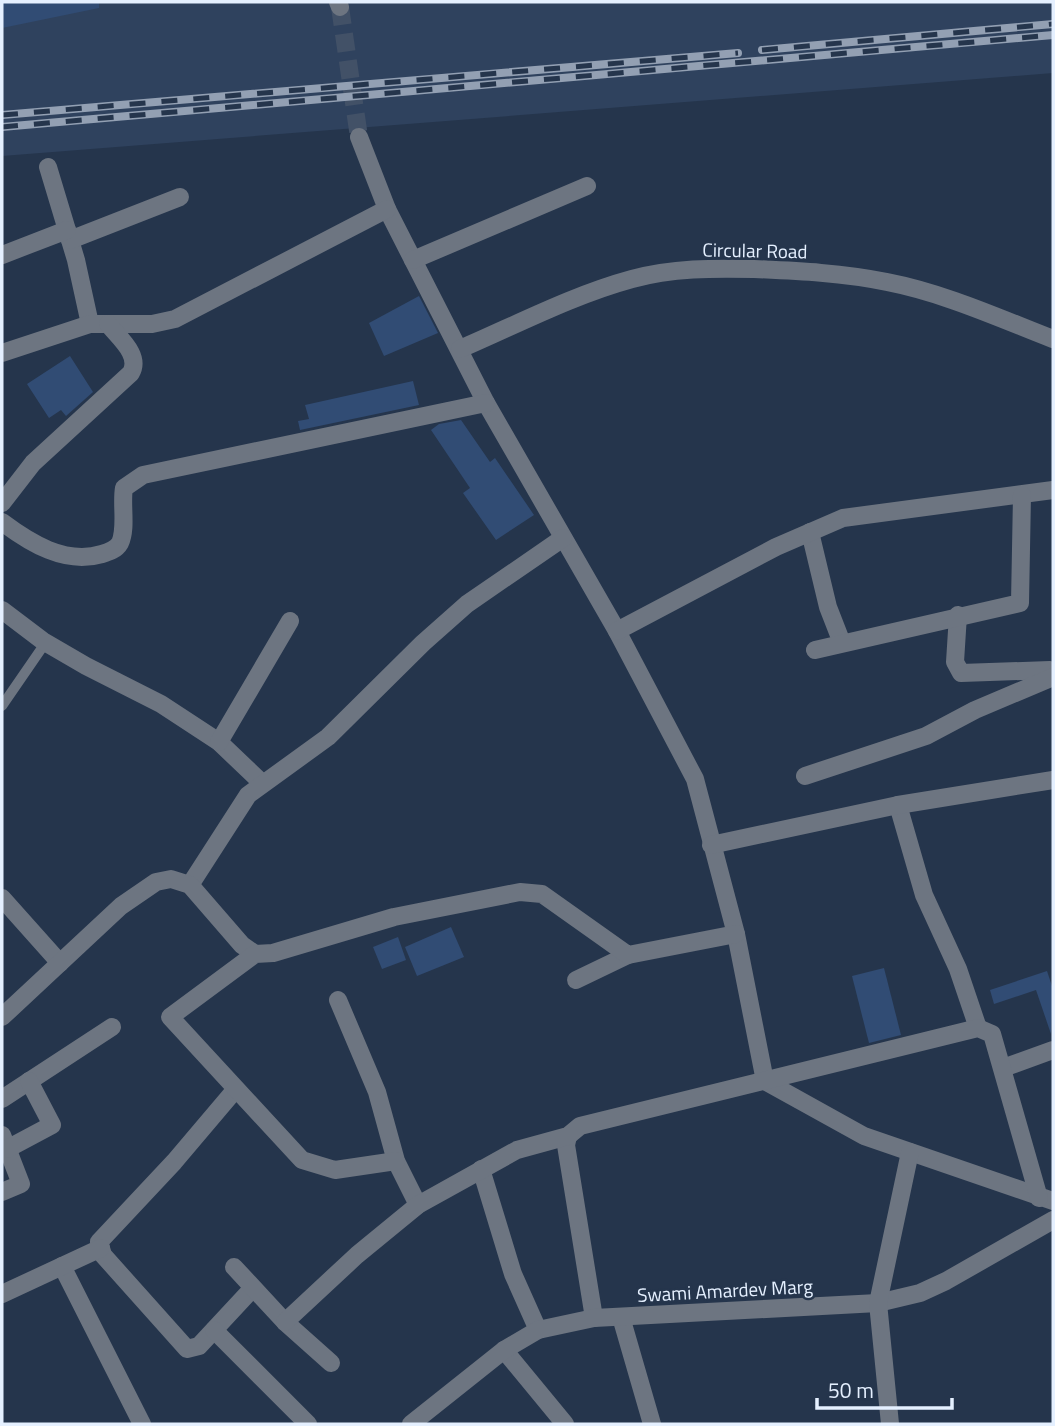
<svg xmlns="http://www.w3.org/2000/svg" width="1055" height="1426" viewBox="0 0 1055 1426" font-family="'Titillium Web',sans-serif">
  <rect width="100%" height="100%" fill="#25354c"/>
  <path fill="#2f425e" d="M 2,2 L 1053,2 L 1053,73 L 2,156 Z"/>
  <g fill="#314c74">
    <path d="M 2,2 L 99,2 L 99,8 L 2,28 Z"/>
    <path d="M 419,296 L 438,333 L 384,356 L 369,323 Z"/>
    <path d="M 70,356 L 93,392 L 66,416 L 61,410 L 49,418 L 27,384 Z"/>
    <path d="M 413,381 L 419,405 L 300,430 L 298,421 L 309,419 L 305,405 Z"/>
    <path d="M 461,420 L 490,462 L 495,458 L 534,515 L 496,540 L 463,493 L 470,488 L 431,430 L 439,424 Z"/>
    <path d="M 451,927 L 464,957 L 417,976 L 405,947 Z"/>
    <path d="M 398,937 L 406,960 L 382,969 L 373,947 Z"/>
    <path d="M 884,968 L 901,1035 L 869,1043 L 852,976 Z"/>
    <path d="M 1047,971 L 1053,989 L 1051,1034 L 1036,990 L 994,1004 L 990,990 Z"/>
  </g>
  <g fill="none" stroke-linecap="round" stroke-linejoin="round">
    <path stroke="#425167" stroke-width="18" stroke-dasharray="18 9" stroke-linecap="butt" d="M 340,7 L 359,137"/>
    <path stroke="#6d7581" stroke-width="10" d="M 2,706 L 46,642"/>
    <g stroke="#6d7581" stroke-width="18">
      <path d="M 338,2 L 340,7"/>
      <path d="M 359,137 L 387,209 L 486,403 L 617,631 L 695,779 L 736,934 L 765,1081 L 864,1136 L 1053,1201"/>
      <path d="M 48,167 L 76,260 L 90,324"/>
      <path d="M 70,240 L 180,197"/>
      <path d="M 2,255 L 67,230"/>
      <path d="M 413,260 L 587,186"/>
      <path d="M 460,349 C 516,325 573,295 632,279 C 672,268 714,268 754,269 C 799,271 843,273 887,282 C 944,293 999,318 1053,339"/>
      <path d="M 2,353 L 90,324 L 152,324 L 175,319 L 387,209"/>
      <path d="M 2,503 L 33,463 L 131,373 C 141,355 119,338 108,324"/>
      <path d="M 2,522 C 30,543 65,565 102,554 C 109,552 116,550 120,543 C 127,528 121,504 124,488 L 143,475 L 486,403"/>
      <path d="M 810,532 L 828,607 L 842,643"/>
      <path d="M 2,610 L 43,641 L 86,666 L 161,704 L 219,742 L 262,783"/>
      <path d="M 958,615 L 955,662 L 961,673 L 1050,670"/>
      <path d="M 617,631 L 776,547 L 843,518 L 1053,490"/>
      <path d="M 815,650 L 1020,603 L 1022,495"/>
      <path d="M 219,742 L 290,621"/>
      <path d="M 805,776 L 926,736 L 975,710 L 1053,677"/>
      <path d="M 898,805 L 924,895 L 958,969 L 978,1028"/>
      <path d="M 711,845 L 898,805 L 1053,780"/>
      <path d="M 190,885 L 248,795 L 328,737 L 423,643 L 467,604 L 563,538"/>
      <path d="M 2,898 L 60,963"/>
      <path d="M 576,980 L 628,955"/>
      <path d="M 338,1000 L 377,1092 L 396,1161 L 418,1205"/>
      <path d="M 2,1017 L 121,906 L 156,882 L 171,879 L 190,885 L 242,945 L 255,954"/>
      <path d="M 1003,1068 L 1053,1050"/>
      <path d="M 235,1090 L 174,1162 L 99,1242 L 103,1255 L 187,1349 L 199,1346 L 252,1289"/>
      <path d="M 2,1099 L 112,1027"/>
      <path d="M 2,1135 L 21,1184 L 2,1192"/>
      <path d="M 568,1136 L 566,1145 L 594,1318"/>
      <path d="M 7,1149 L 52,1125 L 29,1081"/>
      <path d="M 396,1161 L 335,1170 L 302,1160 L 170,1017 L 255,954 L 273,953 L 394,917 L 520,892 L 542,894 L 628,955 L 736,934"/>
      <path d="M 481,1169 L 513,1274 L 538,1330"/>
      <path d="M 62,1266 L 142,1424"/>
      <path d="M 234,1267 L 285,1322 L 331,1363"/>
      <path d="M 2,1294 L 101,1248"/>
      <path d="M 621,1317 L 652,1424"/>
      <path d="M 285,1322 L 357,1255 L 418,1205 L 517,1150 L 568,1136 L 580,1126 L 978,1028 L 992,1034 L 1039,1198"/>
      <path d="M 214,1330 L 308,1424"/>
      <path d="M 504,1350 L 565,1424"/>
      <path d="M 411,1424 L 504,1350 L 538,1330 L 594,1318 L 878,1303 L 920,1293 L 946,1281 L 1053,1220"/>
      <path d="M 890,1424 L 878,1303 L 910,1152"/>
    </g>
    <defs>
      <g id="rail">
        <path d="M 762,50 L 1053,24"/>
        <path d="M 2,115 L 738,53"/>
        <path d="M 2,127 L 1053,35"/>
      </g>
    </defs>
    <use href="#rail" stroke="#93a0b3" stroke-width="8"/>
    <use href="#rail" stroke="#25354c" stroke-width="5" stroke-dasharray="16" stroke-linecap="butt"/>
  </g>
  <g text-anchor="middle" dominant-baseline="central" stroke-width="5" stroke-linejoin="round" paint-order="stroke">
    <g font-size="19" fill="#e5f0ff" stroke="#25354c">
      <text transform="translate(755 250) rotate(1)">Circular Road</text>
      <text transform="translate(725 1290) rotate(-3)">Swami Amardev Marg</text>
    </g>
  </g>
  <rect width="1055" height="1426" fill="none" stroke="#e5f0ff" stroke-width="7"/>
  <path d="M817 1398v10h135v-10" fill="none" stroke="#e5f0ff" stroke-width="3.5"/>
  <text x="828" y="1398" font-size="21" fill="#e5f0ff" stroke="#25354c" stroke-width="5" paint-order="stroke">50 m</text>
</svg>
